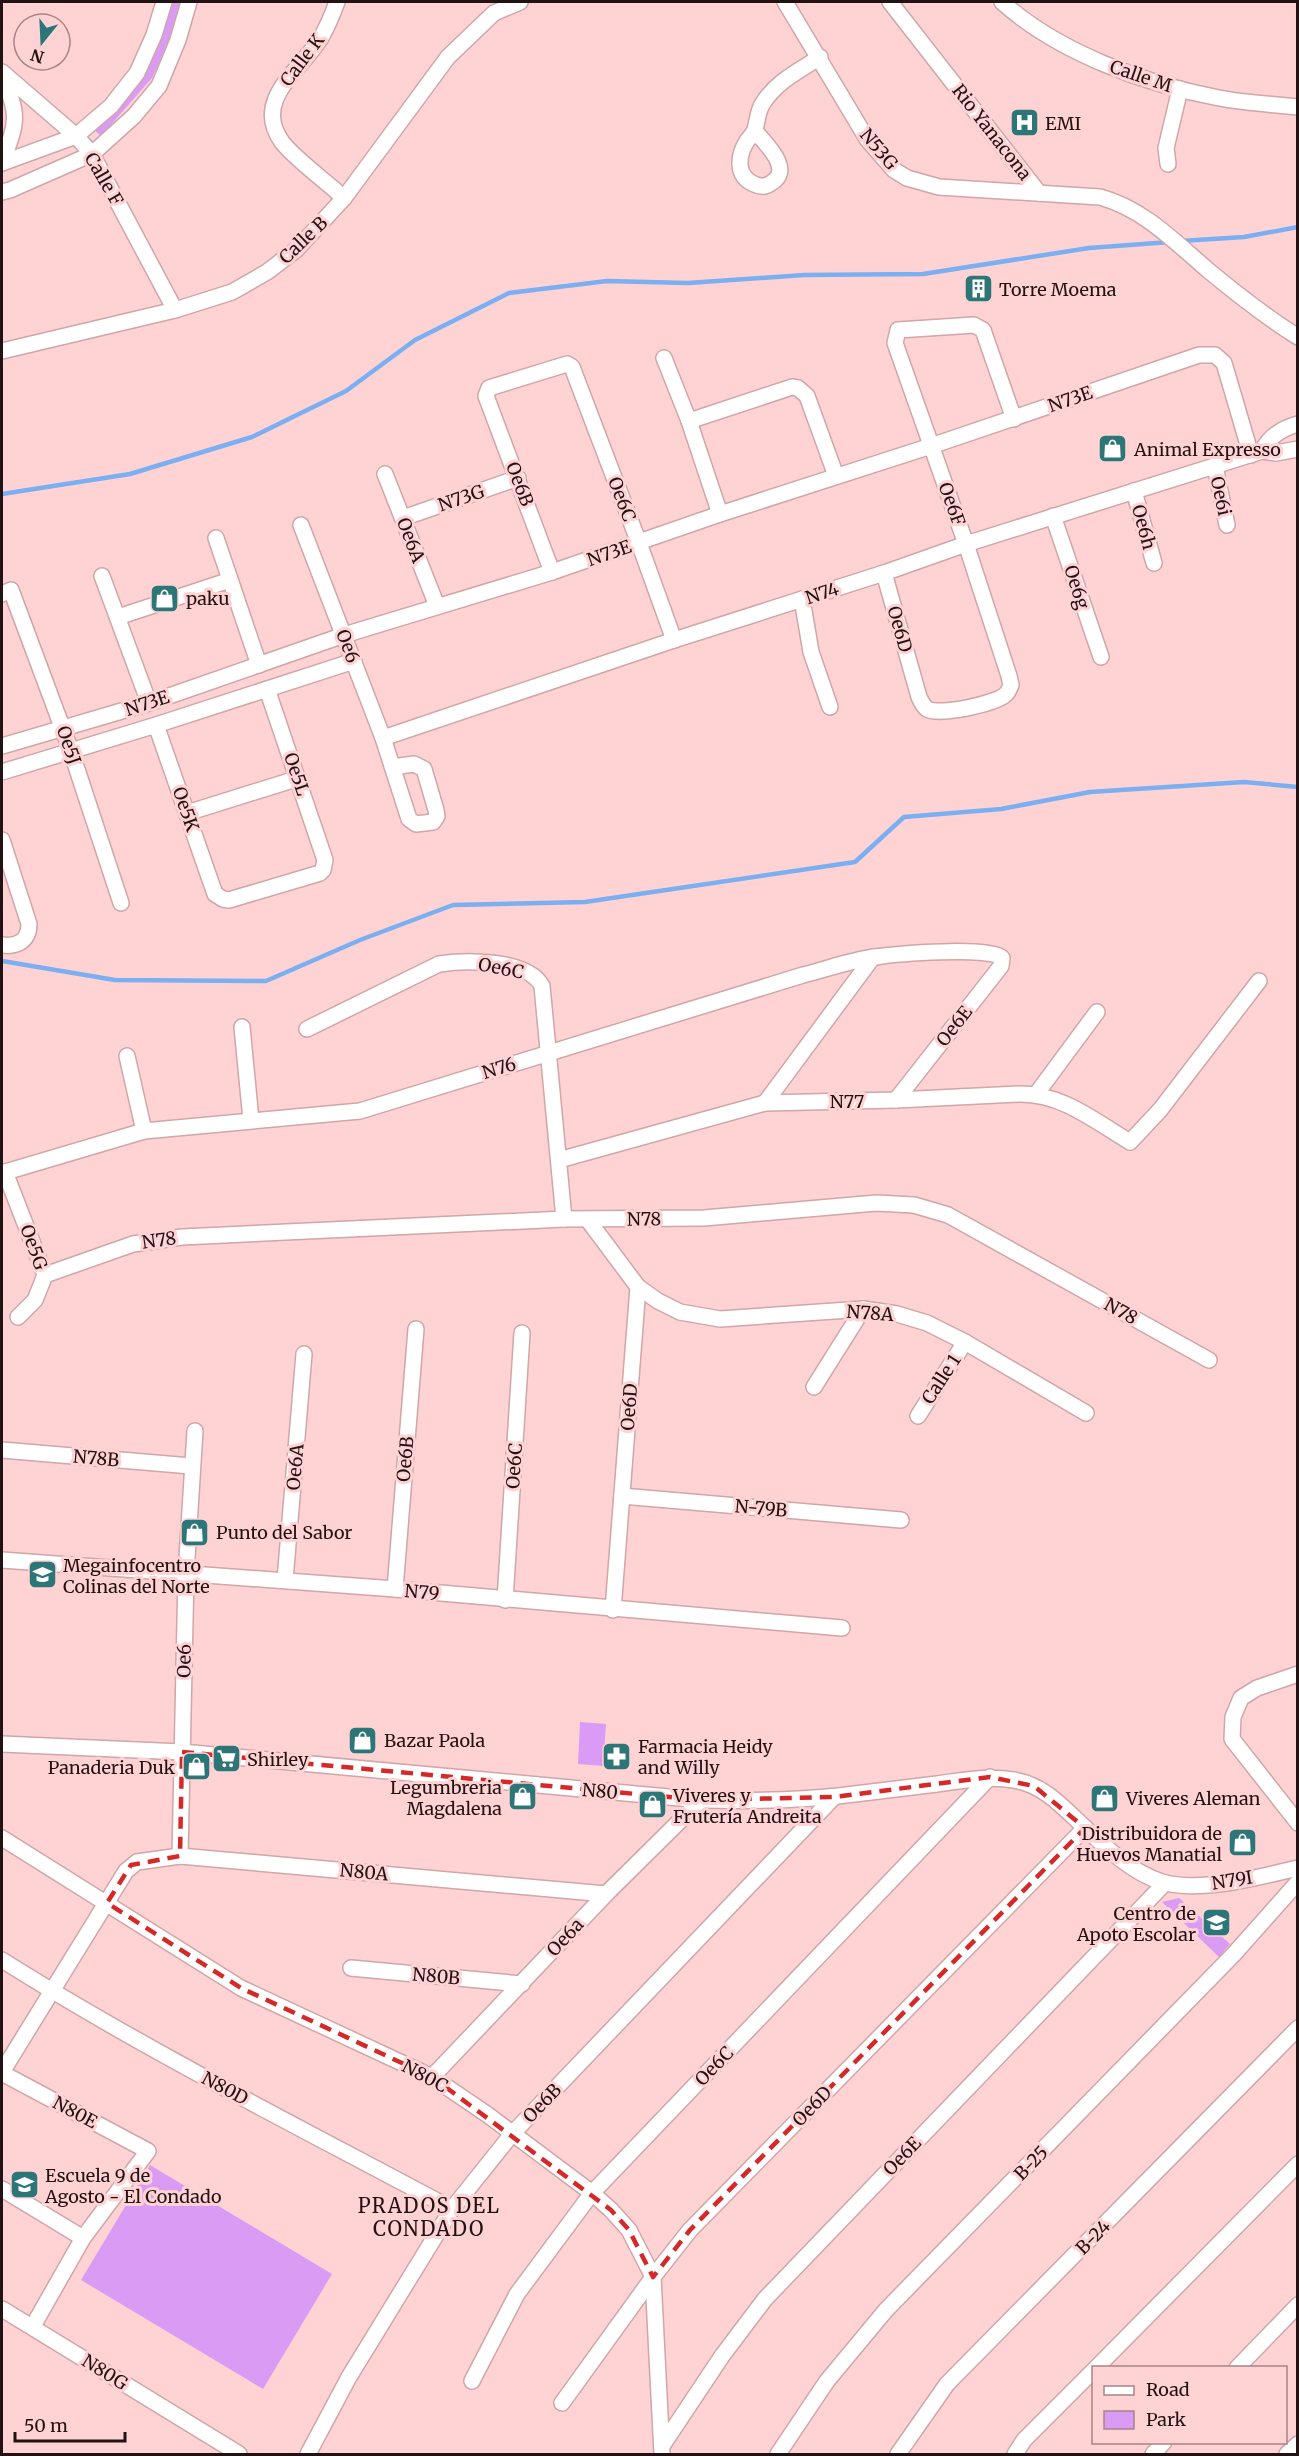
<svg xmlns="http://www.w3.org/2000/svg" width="1299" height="2456" viewBox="0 0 1299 2456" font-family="Merriweather,serif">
  <rect width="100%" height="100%" fill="#ffd2d4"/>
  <g fill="#da9bf5">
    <path d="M 168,2 L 180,2 L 170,39 L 152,78 L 101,136 L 91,127 L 113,109 Z"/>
    <path d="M 580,1722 L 606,1724 L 603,1766 L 578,1764 Z"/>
    <path d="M 1179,1898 L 1230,1944 L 1219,1957 L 1162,1902 Z"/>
    <path d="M 150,2165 L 332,2274 L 263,2389 L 81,2280 Z"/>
  </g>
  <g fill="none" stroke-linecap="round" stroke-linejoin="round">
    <g stroke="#7aaff2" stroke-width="4.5">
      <path d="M 1181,241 L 1244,237 L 1298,227"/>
      <path d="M 2,494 L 130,474 L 252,437 L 346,391 L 415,340 L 509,293 L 607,281 L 688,283 L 804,275 L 923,274 L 1089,248 L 1170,242"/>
      <path d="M 2,961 L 115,980 L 266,981 L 360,940 L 453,905 L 585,902 L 855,862 L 904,817 L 1001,809 L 1090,792 L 1244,782 L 1298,787"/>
    </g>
    <defs>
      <g id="minor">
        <path d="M 337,2 C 333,13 328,25 322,36 C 303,69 251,99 282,142 C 295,159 328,183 344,198"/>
        <path d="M 785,2 L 867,139 L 894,170 L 907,178 L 939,187 L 1100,197 C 1144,209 1175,242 1209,271 C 1238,295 1266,317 1298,337"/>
        <path d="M 890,2 L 1039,193"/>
        <path d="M 1002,2 C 1059,53 1145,84 1219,98 C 1245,103 1272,104 1298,107"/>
        <path d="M 2,72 L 76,136 L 92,154 L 175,310"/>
        <path d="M 755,131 C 766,144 794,170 771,183 C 766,187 760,187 754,184 C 735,176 738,155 747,141 C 750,137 754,134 755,129 C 758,120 757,112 763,103 C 777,81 799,71 820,57"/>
        <path d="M 2,163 L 76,136 L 111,106 L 137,73 L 154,35 L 164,2"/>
        <path d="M 2,163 C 18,119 19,119 3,75"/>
        <path d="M 1168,164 L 1166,148 L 1180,89"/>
        <path d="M 2,192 L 10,190 L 92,154 L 134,116 L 159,86 L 178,40 L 189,2"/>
        <path d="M 2,351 L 175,310 L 232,292 L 267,272 L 297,249 L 344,198 L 448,57 L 494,13 L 520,2"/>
        <path d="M 664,358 L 689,421 L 720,514"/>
        <path d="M 689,421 L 792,387 L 798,388 L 807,396 L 836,476"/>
        <path d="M 1262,451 C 1270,436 1281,429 1298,424"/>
        <path d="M 1215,466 L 1227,525"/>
        <path d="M 385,474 L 437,606"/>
        <path d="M 1134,491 L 1154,563"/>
        <path d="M 1053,516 L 1101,657"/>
        <path d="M 403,518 L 518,478"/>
        <path d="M 301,525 L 383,738 L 409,819 L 416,824 L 433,822 L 437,816 L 436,810 L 424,769 L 414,764 L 392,767"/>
        <path d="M 216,538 L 259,665"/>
        <path d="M 552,572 L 486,396 L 489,388 L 567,364 L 572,367 L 639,543 L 674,640"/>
        <path d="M 884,573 L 919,697 C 921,701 923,706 927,709 C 939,716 996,704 1006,694 C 1009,691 1009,689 1011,685 L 1009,676 L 966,544 L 895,343 L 898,330 L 974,325 L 983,330 L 1014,419"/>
        <path d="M 102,576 L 149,703"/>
        <path d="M 2,594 L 11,590 L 71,751 L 121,903"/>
        <path d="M 802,599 L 811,652 L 830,707"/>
        <path d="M 118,617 L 230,580"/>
        <path d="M 156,725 L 215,894 L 223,899 L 229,900 L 320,873 L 323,870 L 325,860 L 267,689"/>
        <path d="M 383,738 L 674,640 L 884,573 L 966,544 L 1262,451 L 1276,453 L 1298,449"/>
        <path d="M 2,746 L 149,703 L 344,635 L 552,572 L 720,514 L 931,446 L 1199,355 L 1215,355 L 1224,363 L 1251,455"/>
        <path d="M 2,772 L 156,725 L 354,661"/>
        <path d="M 187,813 L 299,778"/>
        <path d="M 2,840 L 29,924 C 29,941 17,947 2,945"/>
        <path d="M 242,1027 L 251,1120"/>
        <path d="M 307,1029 L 439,964 C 465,960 528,959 542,986 L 564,1219"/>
        <path d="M 127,1056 L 144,1131"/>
        <path d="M 1037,1093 L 1097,1012"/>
        <path d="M 765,1103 L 873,957"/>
        <path d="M 559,1160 L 765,1103 L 896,1100 L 1019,1094 C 1061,1093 1095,1121 1130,1142 L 1160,1110 L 1259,981"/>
        <path d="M 5,1172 L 45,1275 L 35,1300 L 18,1317"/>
        <path d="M 2,1173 L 144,1131 L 360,1111 L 803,975 C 827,969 851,960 875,957 C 895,954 990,946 1002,958 L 1001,966 L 896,1100"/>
        <path d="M 588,1220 L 638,1287 L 613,1610"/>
        <path d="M 45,1275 L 133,1244 L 182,1237 L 564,1219 L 704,1218 L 876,1203 L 914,1205 L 948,1215 L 1209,1360"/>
        <path d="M 638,1287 L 658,1301 L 680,1312 L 720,1319 L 863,1309 L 897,1314 L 927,1323 L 965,1342 L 1086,1413"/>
        <path d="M 814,1387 L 863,1309"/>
        <path d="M 918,1416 L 965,1342"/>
        <path d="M 2,1450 L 191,1466"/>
        <path d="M 622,1496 L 901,1520"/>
        <path d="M 2,1560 L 395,1589 L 842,1628"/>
        <path d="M 285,1580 L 304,1354"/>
        <path d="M 395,1589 L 416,1329"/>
        <path d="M 505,1600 L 522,1333"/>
        <path d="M 1298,1674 L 1257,1688 L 1241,1698 L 1233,1717 L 1232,1739 L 1298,1823"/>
        <path d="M 2,1744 L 182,1752 L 701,1800 C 747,1801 792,1801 838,1796 C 871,1792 904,1788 937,1784 C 963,1780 988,1776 1014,1780 C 1043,1785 1061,1805 1081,1824 C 1104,1846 1132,1873 1162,1882 C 1200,1893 1260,1877 1298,1868"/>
        <path d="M 2,1838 L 241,1988 L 432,2077 L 488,2115 L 592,2193 L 611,2210 L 629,2230 L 653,2277 L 662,2454"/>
        <path d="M 180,1856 L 186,1574 L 195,1431"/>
        <path d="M 2,1960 C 147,2051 301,2128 452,2209"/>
        <path d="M 351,1968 L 522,1984"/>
        <path d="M 2,2072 L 126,1871 L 137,1862 L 180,1856 L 606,1894"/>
        <path d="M 2,2073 L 148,2151 L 83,2238 L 33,2326"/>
        <path d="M 432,2077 L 606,1894 L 701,1800"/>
        <path d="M 2,2189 L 83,2238"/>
        <path d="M 2,2309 L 239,2454"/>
        <path d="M 1096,2368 L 1298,2164"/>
        <path d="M 1237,2368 L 1298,2305"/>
        <path d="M 472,2381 L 517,2294 L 592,2193 L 990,1777"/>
        <path d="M 562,2403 L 653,2277 L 690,2230 L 1085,1828"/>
        <path d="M 662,2446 L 722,2356 L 765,2299 L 1165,1883"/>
        <path d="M 308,2454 L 349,2377 L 452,2209 L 512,2134 L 834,1797"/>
        <path d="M 778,2454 L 827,2381 L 886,2310 L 1234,1954 L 1298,1882"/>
        <path d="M 898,2454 L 947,2384 L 1298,2028"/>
        <path d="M 1015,2454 L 1024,2440 L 1094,2370"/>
        <path d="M 1153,2454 L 1164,2442"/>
        <path d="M 1287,2454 L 1298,2444"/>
      </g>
    </defs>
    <use href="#minor" stroke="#d0a6a8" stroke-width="18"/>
    <use href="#minor" stroke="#fff" stroke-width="15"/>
  </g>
  <path fill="none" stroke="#d62828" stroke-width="4.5" stroke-dasharray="12 8" stroke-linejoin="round" d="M 182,1752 L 701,1800 L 834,1797 L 990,1777 L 1034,1786 L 1085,1828 L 690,2230 L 653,2277 L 629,2230 L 611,2210 L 432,2077 L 241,1988 L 107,1903 L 131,1865 L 180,1856 Z"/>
  <defs>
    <symbol id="hospital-square" viewBox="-11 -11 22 22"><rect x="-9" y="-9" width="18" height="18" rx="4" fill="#2d7677" stroke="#ffd2d4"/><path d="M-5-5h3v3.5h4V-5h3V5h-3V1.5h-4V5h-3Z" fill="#fff"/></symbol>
    <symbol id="building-square" viewBox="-11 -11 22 22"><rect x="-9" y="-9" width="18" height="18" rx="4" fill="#2d7677" stroke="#ffd2d4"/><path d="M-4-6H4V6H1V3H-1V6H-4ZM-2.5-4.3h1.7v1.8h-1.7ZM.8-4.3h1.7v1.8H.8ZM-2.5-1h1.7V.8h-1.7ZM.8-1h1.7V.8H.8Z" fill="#fff"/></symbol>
    <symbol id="shop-square" viewBox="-11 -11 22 22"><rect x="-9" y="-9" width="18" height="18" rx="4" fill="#2d7677" stroke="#ffd2d4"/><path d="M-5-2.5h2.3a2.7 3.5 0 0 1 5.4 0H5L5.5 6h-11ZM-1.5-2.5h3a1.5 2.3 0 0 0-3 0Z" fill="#fff"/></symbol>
    <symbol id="school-square" viewBox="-11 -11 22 22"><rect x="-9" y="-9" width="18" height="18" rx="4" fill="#2d7677" stroke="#ffd2d4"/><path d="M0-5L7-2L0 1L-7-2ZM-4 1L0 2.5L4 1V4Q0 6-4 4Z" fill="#fff"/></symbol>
    <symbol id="pharmacy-square" viewBox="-11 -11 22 22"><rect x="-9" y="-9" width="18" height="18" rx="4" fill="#2d7677" stroke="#ffd2d4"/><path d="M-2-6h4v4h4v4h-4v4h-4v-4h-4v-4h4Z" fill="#fff"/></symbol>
    <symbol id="supermarket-square" viewBox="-11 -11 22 22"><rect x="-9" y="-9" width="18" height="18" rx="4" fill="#2d7677" stroke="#ffd2d4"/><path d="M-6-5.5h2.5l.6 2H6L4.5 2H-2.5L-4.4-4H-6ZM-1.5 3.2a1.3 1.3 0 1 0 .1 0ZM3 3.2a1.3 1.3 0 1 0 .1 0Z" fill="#fff"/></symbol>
  </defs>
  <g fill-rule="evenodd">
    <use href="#hospital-square" x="1008" y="106" width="33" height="33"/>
    <use href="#building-square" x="962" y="272" width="33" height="33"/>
    <use href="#shop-square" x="1096" y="432" width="33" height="33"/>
    <use href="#shop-square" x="148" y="582" width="33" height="33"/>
    <use href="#shop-square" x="178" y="1516" width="33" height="33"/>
    <use href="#school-square" x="26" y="1558" width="33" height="33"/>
    <use href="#shop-square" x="346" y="1724" width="33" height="33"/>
    <use href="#pharmacy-square" x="600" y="1740" width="33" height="33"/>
    <use href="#supermarket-square" x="210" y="1742" width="33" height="33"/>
    <use href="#shop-square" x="180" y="1750" width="33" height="33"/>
    <use href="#shop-square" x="506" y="1780" width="33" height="33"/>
    <use href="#shop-square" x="1088" y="1782" width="33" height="33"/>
    <use href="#shop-square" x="636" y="1788" width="33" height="33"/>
    <use href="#shop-square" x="1226" y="1826" width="33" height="33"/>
    <use href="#school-square" x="1200" y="1906" width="33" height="33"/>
    <use href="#school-square" x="8" y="2168" width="33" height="33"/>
  </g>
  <g text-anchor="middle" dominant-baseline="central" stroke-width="6" stroke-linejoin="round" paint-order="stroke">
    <g font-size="18" fill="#211213" stroke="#ffd2d4">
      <text transform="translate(302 60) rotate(-53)">Calle K</text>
      <text transform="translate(1141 76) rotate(19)">Calle M</text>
      <text transform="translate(992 132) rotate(52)">Rio Yanacona</text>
      <text transform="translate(879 149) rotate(50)">N53G</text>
      <text transform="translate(104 179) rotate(60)">Calle F</text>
      <text transform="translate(303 240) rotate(-44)">Calle B</text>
      <text transform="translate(1070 399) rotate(-19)">N73E</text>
      <text transform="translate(520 484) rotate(69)">Oe6B</text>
      <text transform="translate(1221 496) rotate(78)">Oe6i</text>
      <text transform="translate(461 498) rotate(-19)">N73G</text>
      <text transform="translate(622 499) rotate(69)">Oe6C</text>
      <text transform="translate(952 504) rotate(70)">Oe6F</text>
      <text transform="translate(1144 527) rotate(75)">Oe6h</text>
      <text transform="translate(411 540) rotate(69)">Oe6A</text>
      <text transform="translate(609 553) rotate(-19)">N73E</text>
      <text transform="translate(1077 587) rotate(72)">Oe6g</text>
      <text transform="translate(822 593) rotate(-18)">N74</text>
      <text transform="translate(900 629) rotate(74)">Oe6D</text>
      <text transform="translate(348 646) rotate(69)">Oe6</text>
      <text transform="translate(147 703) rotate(-18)">N73E</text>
      <text transform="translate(69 745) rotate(71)">Oe5J</text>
      <text transform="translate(297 774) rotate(71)">Oe5L</text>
      <text transform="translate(186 809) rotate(71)">Oe5K</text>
      <text transform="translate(501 968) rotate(11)">Oe6C</text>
      <text transform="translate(954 1026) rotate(-52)">Oe6E</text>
      <text transform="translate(499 1068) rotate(-17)">N76</text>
      <text x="847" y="1101">N77</text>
      <text transform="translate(644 1219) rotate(-1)">N78</text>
      <text transform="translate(159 1240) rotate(-8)">N78</text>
      <text transform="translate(34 1247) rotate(70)">Oe5G</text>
      <text transform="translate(1121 1311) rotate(29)">N78</text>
      <text transform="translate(870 1313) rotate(4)">N78A</text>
      <text transform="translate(941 1379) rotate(-57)">Calle 1</text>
      <text transform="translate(629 1407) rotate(-86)">Oe6D</text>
      <text transform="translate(96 1458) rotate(5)">N78B</text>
      <text transform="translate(405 1459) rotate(-85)">Oe6B</text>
      <text transform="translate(514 1466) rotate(-86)">Oe6C</text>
      <text transform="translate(295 1467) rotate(-85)">Oe6A</text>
      <text transform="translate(761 1508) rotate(5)">N-79B</text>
      <text transform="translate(422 1592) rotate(5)">N79</text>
      <text transform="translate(184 1661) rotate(-89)">Oe6</text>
      <text transform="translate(600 1791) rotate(5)">N80</text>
      <text transform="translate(364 1872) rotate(5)">N80A</text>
      <text transform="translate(1232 1880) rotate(-9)">N79I</text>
      <text transform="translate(565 1937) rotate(-47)">Oe6a</text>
      <text transform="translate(436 1976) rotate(5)">N80B</text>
      <text transform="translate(714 2066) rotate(-46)">Oe6C</text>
      <text transform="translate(425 2076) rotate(28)">N80C</text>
      <text transform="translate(225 2088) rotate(28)">N80D</text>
      <text transform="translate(542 2103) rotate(-46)">Oe6B</text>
      <text transform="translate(812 2106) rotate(-46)">Oe6D</text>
      <text transform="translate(75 2112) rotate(28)">N80E</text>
      <text transform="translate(902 2156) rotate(-46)">Oe6E</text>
      <text transform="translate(1031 2163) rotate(-46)">B-25</text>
      <text transform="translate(1093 2237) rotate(-45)">B-24</text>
      <text transform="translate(105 2372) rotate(32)">N80G</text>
    </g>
    <g font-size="18" fill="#211213" stroke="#ffd2d4" text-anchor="start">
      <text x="1045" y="123">EMI</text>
      <text x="999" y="289">Torre Moema</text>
      <text x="1134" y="449">Animal Expresso</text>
      <text x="186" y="598">paku</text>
      <text x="216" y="1532">Punto del Sabor</text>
      <text x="63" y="1565">Megainfocentro<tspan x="63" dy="21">Colinas del Norte</tspan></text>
      <text x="384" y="1740">Bazar Paola</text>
      <text x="638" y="1746">Farmacia Heidy<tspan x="638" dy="21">and Willy</tspan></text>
      <text x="247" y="1759">Shirley</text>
      <text x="175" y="1767" text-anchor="end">Panaderia Duk</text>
      <text x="502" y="1787" text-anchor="end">Legumbreria<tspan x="502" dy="21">Magdalena</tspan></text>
      <text x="673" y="1795">Viveres y<tspan x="673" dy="21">Frutería Andreita</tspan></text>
      <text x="1126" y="1798">Viveres Aleman</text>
      <text x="1222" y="1833" text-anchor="end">Distribuidora de<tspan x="1222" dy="21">Huevos Manatial</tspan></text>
      <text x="1196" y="1913" text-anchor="end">Centro de<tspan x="1196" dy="21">Apoto Escolar</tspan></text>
      <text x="45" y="2175">Escuela 9 de<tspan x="45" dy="21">Agosto - El Condado</tspan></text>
    </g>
    <g font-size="20" letter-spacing="1.5" fill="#211213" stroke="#ffd2d4">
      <text x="429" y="2205">PRADOS DEL<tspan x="429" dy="23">CONDADO</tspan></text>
    </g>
  </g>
  <rect width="1299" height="2456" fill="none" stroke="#211213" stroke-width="6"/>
  <rect x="1092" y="2366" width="195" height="78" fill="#ffd2d4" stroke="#a68587" stroke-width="1.5"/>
  <rect x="1104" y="2386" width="30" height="9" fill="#ffffff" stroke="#a68587" stroke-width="1.5"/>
  <text x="1146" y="2396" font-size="18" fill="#211213">Road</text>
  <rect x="1104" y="2411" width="30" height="18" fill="#da9bf5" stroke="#a68587" stroke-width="1.5"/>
  <text x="1146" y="2426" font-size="18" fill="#211213">Park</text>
  <g transform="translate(42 42) rotate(198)"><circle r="28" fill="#ffd2d4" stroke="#a68587" stroke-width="1.5"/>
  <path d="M0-4.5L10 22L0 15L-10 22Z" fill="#2d7677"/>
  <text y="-9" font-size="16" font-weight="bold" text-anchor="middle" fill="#211213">N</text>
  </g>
  <path d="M15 2432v9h110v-9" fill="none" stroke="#211213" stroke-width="3"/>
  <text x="24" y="2432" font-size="18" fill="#211213" stroke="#ffd2d4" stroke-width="4.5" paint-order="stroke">50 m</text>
</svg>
